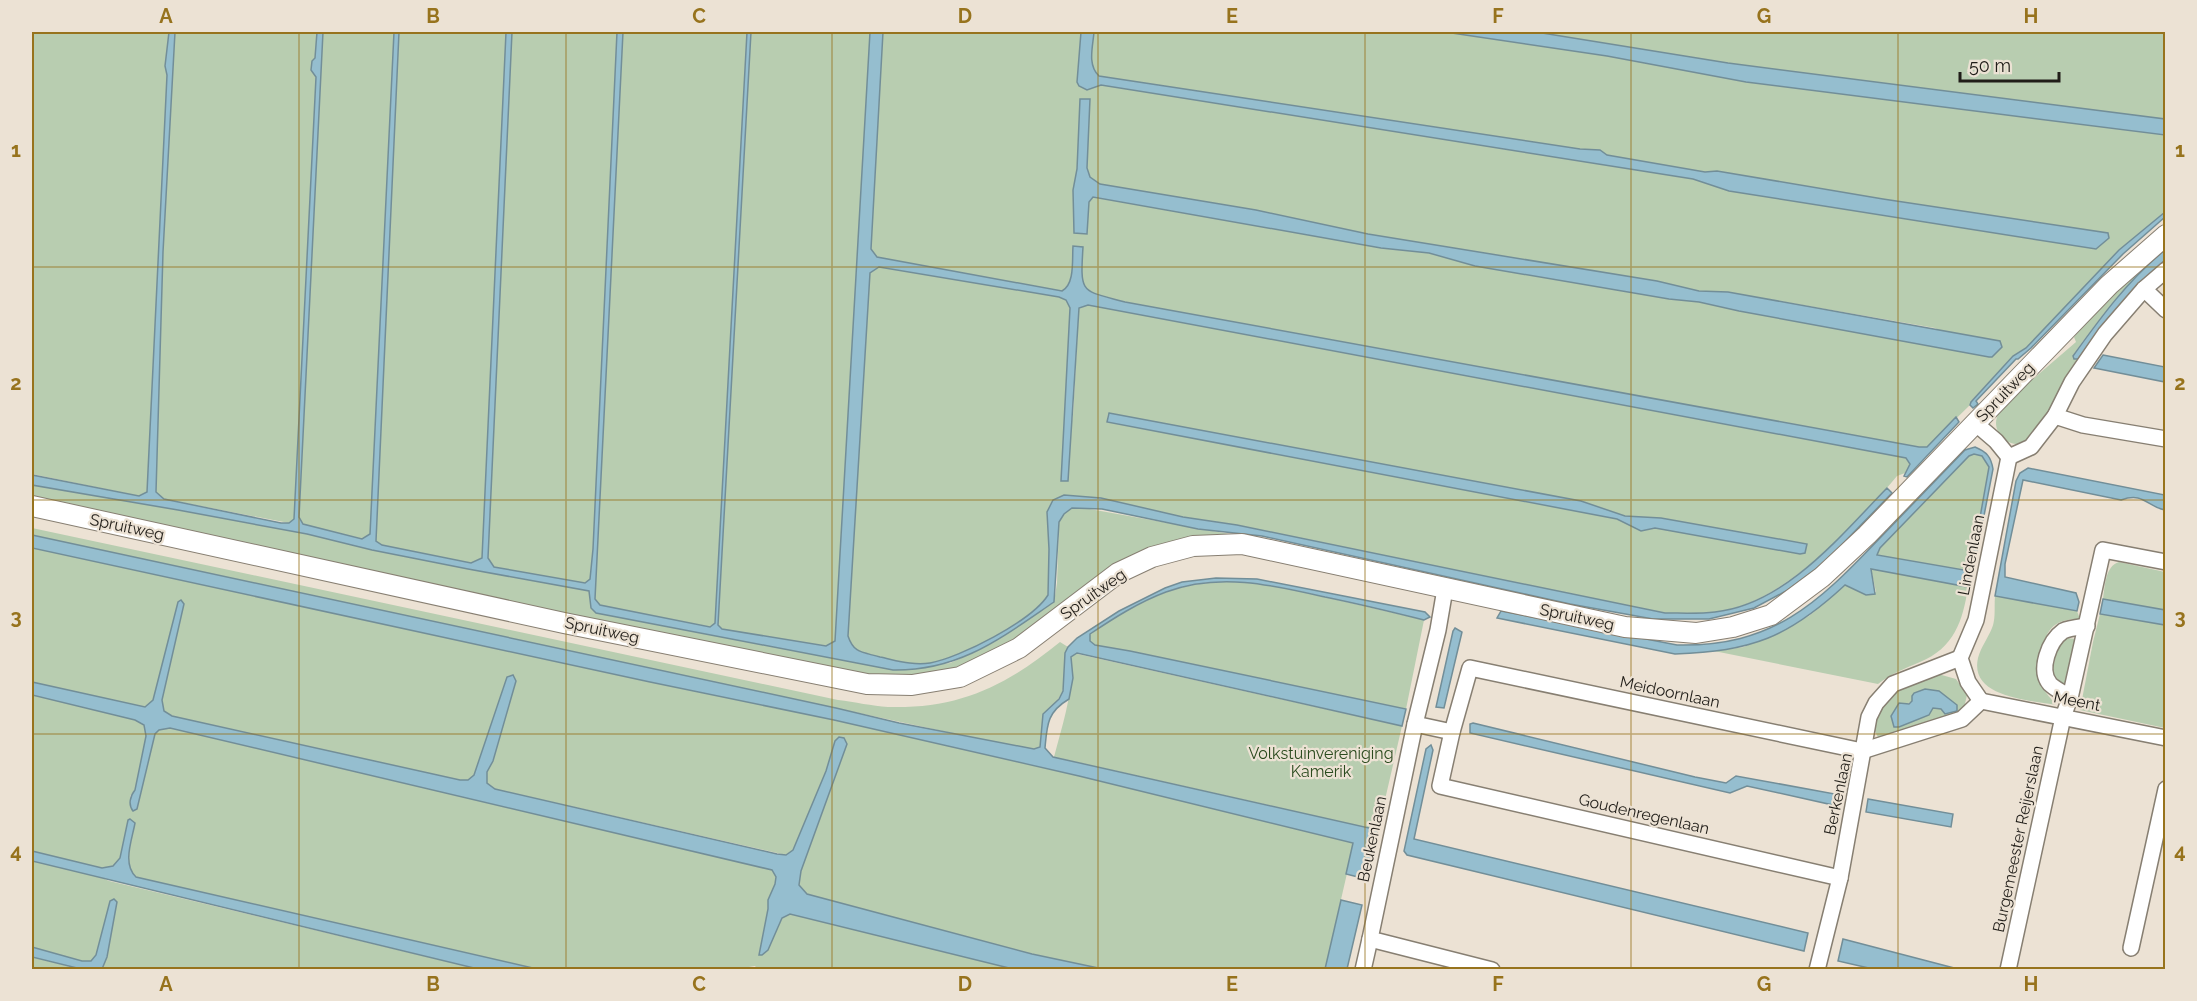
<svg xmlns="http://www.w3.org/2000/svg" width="2197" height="1001" viewBox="0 0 2197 1001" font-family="Raleway,sans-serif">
  <rect width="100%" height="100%" fill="#ece2d4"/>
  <g fill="#b8cdb0" fill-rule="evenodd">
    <path d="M 32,32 L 169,32 L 165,66 L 167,75 L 147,492 L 139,496 L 32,474 Z"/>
    <path d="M 175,32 L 317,32 L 315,58 L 311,70 L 316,76 L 294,519 L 289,523 L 164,499 L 156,492 L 163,252 Z"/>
    <path d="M 323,32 L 394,32 L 370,534 L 363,539 L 302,524 L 299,518 Z"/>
    <path d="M 399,32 L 506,32 L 482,558 L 471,563 L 382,545 L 376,541 Z"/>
    <path d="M 512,32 L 617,32 L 593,549 L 590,580 L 585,583 L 574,583 L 494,567 L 488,558 Z"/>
    <path d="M 623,32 L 747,32 L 715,623 L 711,627 L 600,605 L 595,599 Z"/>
    <path d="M 751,32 L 870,32 L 835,641 L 826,646 L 722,629 L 718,626 Z"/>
    <path d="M 883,32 L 1081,32 L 1077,82 L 1087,90 L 1101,85 L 1693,179 L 1729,191 L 2096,249 L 2109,238 L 2108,233 L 1883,199 L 1717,171 L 1705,172 L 1607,155 L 1600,150 L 1580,149 L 1099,76 C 1087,65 1093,46 1094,32 L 1445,32 L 1607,56 L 1746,82 L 2165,135 L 2165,212 L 2119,250 L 2026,348 L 2013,356 L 1971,401 L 1970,405 L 1927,447 L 1919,447 L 1125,302 C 1081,290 1080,295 1083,248 L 1073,247 C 1072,260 1075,284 1062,291 L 877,257 L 871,249 ZM 1080,99 L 1090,100 L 1087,168 L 1090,177 L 1099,184 L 1256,210 L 1368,234 L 1657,281 L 1699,291 L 1728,292 L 1935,328 L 1992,357 L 1739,311 L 1699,302 L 1669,299 L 1475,266 L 1429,253 L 1381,248 L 1093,197 L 1089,202 L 1087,234 L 1073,190 L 1077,169 Z"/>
    <path d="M 1536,32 L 2165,32 L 2165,119 L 1728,63 Z"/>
    <path d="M 2165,244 L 2165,250 C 2129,280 2101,316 2073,355 L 2074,359 L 2145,277 L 2165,260 L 2165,265 L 2038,435 C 2033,438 2027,444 2021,444 C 2007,446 1992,432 1997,417 C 2002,402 2019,389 2030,377 L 2033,379 L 2076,342 L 2074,337 L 2089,316 Z"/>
    <path d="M 879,267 L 1059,297 L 1066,300 L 1070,308 L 1061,480 L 1073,415 L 1079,308 L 1088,305 L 1906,458 L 1910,464 L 1905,473 L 1897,476 C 1856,525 1782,605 1716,612 C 1699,614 1681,613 1665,613 L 1237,525 L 1183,517 L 1101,498 L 1064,495 L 1047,512 L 1049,549 L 1048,595 C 1032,621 959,658 930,663 C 913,666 895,660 880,657 C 863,652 854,654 848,636 L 870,273 ZM 1108,414 L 1581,501 L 1625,516 L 1661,518 L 1807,544 L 1655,528 L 1641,531 L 1617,519 L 1107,422 Z"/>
    <path d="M 1974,454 L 1982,456 L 1989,467 L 1970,571 L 1877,555 L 1880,548 L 1969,456 Z"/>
    <path d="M 32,485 L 178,510 L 307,534 L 372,550 L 468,569 L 590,591 L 591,608 L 596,613 L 894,670 L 950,663 L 973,653 L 1017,627 L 1054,602 L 1057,583 L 1059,522 L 1064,514 L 1072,508 L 1084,508 L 1235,535 C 1191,532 1146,546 1108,568 C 1097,575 1087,585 1076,593 C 1039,622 1001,652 956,669 C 931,679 902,676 875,677 L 358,572 L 292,553 L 260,551 L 32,500 Z"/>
    <path d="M 32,528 L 838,700 C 855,702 872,706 888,707 C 959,709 1006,686 1060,642 L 1068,647 C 1060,662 1069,681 1060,696 C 1056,703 1049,709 1043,714 L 1040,747 L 1034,749 L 1021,748 L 32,535 Z"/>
    <path d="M 32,548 L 650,682 L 834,720 L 1079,776 L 1354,843 L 1325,969 L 1103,969 L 1032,954 L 807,894 L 799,885 L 801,871 L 847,744 L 835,742 L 826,771 L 793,850 L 786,855 L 495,789 L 487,783 L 487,772 L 493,761 L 516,681 L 513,676 L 507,678 L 474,776 L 468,780 L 460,780 L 172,716 L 164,711 L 162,700 L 184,604 L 181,600 L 178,602 L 153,700 L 145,707 L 32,682 Z"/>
    <path d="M 2119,562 L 2165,572 L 2165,610 L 2103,599 C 2105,587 2105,566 2119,562 Z"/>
    <path d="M 1871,569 L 1968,587 C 1963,621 1954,648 1920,662 C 1904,669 1892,673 1878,684 L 1714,651 L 1744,647 L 1809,616 L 1845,585 L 1866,595 L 1876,592 Z"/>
    <path d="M 1240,581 L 1286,588 L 1424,620 L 1406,709 L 1130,651 L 1095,645 L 1090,641 L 1090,634 C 1114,618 1139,602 1167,592 C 1190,583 1216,582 1240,581 Z"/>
    <path d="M 1995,596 L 2077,611 L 2080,619 C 2051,619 2046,631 2040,657 C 2038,667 2036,676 2041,685 C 2045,692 2051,699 2056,705 C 2030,700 1969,698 1978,658 C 1981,647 1988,638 1992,628 C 1996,619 1994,606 1995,596 Z"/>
    <path d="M 2100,614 L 2165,625 L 2165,728 L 2080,710 L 2093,642 Z"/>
    <path d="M 2067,638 L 2076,639 L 2066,688 L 2055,683 L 2052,673 L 2058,645 Z"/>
    <path d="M 1073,653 L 1402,726 L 1378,830 L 1054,757 C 1063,723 1074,691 1071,657 Z"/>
    <path d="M 1938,674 L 1956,679 L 1967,695 L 1964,708 L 1956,715 L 1883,739 L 1878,737 C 1873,729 1874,723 1878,715 C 1889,690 1913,683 1938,674 ZM 1946,697 L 1956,705 L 1941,709 L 1933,708 L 1899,727 L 1899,703 L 1905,705 L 1912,701 Z"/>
    <path d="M 32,695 L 135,720 L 145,725 L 146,736 L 135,790 L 130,796 L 130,807 L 137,809 L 155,734 L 159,730 L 170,728 L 772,870 L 776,877 L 775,884 L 768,900 L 768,909 L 759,954 L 778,928 L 782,918 L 790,914 L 1013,969 L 758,970 L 755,966 L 749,967 L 748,970 L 537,969 L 136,877 C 122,864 132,840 135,823 L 128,820 L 120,858 L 113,866 L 102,868 L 32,851 Z"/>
    <path d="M 32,861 L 98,876 L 109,881 L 478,969 L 102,969 L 107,957 L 109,944 L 110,901 L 96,956 L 91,961 L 82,961 L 32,947 Z"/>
    <path d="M 32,957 L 80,969 L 81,969 L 32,969 Z"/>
  </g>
  <g fill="#95becf" stroke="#728e98" stroke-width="1.5">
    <path d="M 169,32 L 175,32 L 163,252 L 156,492 L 164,499 L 281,523 L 289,523 L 294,519 L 316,77 L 311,70 L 312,61 L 315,58 L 317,32 L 323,32 L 299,517 L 303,524 L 362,539 L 370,534 L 394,32 L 399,32 L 376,541 L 382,545 L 471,563 L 482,558 L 506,32 L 512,32 L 488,558 L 494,567 L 585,583 L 590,579 L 593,549 L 617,32 L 623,32 L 595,599 L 600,605 L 710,627 L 715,623 L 747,32 L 751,32 L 718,625 L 722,629 L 826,646 L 835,641 L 870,32 L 883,32 L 871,249 L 877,257 L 1062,291 C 1075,284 1072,260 1073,246 L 1083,247 C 1080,295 1081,290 1125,302 L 1919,447 L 1927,447 L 1956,417 L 1959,422 L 1907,477 L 1904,476 L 1910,464 L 1906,458 L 1088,305 L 1079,308 L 1068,481 L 1061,481 L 1070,308 L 1066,300 L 1059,297 L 879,267 L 870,273 L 848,636 C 854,654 863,652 880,657 C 895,660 913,666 930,663 C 959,658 1032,621 1048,595 L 1049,549 L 1047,512 L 1053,500 L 1064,495 L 1101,498 L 1183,517 L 1237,525 L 1665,613 C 1681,613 1699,614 1715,612 C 1785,605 1841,535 1887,488 L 1892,493 L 1825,562 L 1786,591 L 1754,608 L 1709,619 L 1653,619 L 1570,604 L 1262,536 L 1198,529 L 1102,509 L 1072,508 L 1064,514 L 1059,522 L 1054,602 C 1001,638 960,671 893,670 L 596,613 L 591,608 L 589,591 L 468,569 L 372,550 L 307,534 L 178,510 L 32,485 L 32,475 L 139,496 L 147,492 L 167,75 L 165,66 Z"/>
    <path d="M 1081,32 L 1094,32 C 1093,46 1087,65 1099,76 L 1580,149 L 1600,150 L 1607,155 L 1705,172 L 1717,171 L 1883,199 L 2108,233 L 2109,238 L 2096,249 L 1729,191 L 1693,179 L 1101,85 L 1087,90 L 1079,86 L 1077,82 Z"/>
    <path d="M 1445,32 L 1536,32 L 1728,63 L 2165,119 L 2165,135 L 1746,82 L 1607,56 Z"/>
    <path d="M 1080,99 L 1090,99 L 1087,168 L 1090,177 L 1100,184 L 1256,210 L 1368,234 L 1657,281 L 1699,291 L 1728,292 L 2000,341 L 2002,347 L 1992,357 L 1989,357 L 1739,311 L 1699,302 L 1669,299 L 1475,266 L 1429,253 L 1381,248 L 1093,197 L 1089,202 L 1087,234 L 1074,233 L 1073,190 L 1077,169 Z"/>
    <path d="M 2165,212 L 2165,217 L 2123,254 L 2031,348 L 2018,359 L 2016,359 L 1976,401 L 1978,404 L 1973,408 L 1970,405 L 1971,402 L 2013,356 L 2026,348 L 2119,250 Z"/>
    <path d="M 2165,250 L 2165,260 C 2132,289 2104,323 2078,359 L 2074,359 L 2073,356 C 2101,317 2128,280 2165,250 Z"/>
    <path d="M 2103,355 L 2165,367 L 2165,382 L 2094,368 Z"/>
    <path d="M 1109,413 L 1581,501 L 1625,516 L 1661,518 L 1807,544 L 1805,553 L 1800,554 L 1655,528 L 1641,531 L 1617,519 L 1107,422 Z"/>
    <path d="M 1975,447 C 1987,452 1991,457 1993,469 L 1977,552 L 1974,551 L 1989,467 L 1982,456 L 1974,454 L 1969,456 L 1880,548 L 1877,555 L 1970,571 L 1968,587 L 1871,569 L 1875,594 L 1866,595 L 1845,585 C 1788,638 1752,651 1675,654 L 1497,618 L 1501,611 L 1677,645 C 1773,647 1817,604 1879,539 C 1908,509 1936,480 1965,450 Z"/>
    <path d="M 2028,468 L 2165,495 L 2165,510 C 2146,506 2144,492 2121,500 L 2023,480 L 2005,564 L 2005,577 L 2076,593 L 2079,602 L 2077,611 L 1995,596 L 2016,481 L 2020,473 Z"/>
    <path d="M 32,535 L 836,708 L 899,723 L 1034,749 L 1040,747 L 1043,714 L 1059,699 L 1063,691 L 1065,653 L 1068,647 L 1077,638 L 1119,611 L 1165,588 L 1182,582 L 1216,578 L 1257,579 L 1425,612 L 1430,617 L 1424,620 C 1392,612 1359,604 1325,597 C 1273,585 1219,572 1166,592 C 1139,602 1114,618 1090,634 L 1090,641 L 1095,645 L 1130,651 L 1406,709 L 1402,726 L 1077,653 L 1071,657 L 1073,678 L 1069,699 C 1047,712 1047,725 1045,748 L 1053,757 L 1378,830 L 1366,879 L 1346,874 L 1353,843 L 1079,776 L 834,720 L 650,682 L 32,548 Z"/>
    <path d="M 2103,599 L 2165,610 L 2165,625 L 2100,614 Z"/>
    <path d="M 181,600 L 184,604 L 162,700 L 164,711 L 172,716 L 460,780 L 468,780 L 474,775 L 507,677 L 513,675 L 516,681 L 493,761 L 487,772 L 487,783 L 495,789 L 777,854 L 786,855 L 793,850 L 826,771 L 835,741 L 839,737 L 844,738 L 847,744 L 801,871 L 799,885 L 807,894 L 1032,954 L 1103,969 L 1013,969 L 790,914 L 782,918 L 768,950 L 762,955 L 759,955 L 768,909 L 768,900 L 775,884 L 776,877 L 772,870 L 170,728 L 159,730 L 155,734 L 137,809 L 133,811 C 128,805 130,796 135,790 L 146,736 L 144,725 L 135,720 L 32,695 L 32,682 L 145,707 L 153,700 L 178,602 Z"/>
    <path d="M 1455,628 L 1462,632 L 1444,708 L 1436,707 L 1453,631 Z"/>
    <path d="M 1925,689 L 1939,691 L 1957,705 L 1957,711 L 1945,714 L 1941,709 L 1933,708 L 1929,715 L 1899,727 L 1894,727 L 1891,716 L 1899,703 L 1909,704 L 1912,701 L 1912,696 L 1914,693 Z"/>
    <path d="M 1473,723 L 1695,777 L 1726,783 L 1736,776 L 1835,794 L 1833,805 L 1747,786 L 1730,793 L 1470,733 L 1470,724 Z"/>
    <path d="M 1431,745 L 1433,750 L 1414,839 L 1808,933 L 1804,951 L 1407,855 L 1404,851 L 1426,749 Z"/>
    <path d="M 1868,799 L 1953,814 L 1951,827 L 1866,812 Z"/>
    <path d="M 130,819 L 135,823 C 132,840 122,864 136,877 L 537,969 L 478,969 L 32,861 L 32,851 L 102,868 L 113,866 L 120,858 L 128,820 Z"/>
    <path d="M 114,899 L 117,902 L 107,957 L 102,969 L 81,969 L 32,957 L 32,947 L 82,961 L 91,961 L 96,955 L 110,901 Z"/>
    <path d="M 1341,900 L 1362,905 L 1347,969 L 1325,969 Z"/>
    <path d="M 1843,939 L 1958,969 L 1873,969 L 1838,961 Z"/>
  </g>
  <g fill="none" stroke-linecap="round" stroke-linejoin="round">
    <defs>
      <g id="minor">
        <path d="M 2144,289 L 2166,310"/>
        <path d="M 2055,416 L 2083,425 L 2166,439"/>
        <path d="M 1975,423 L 1996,441 L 2009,457"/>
        <path d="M 2009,457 L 2031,447 L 2055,416 L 2072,382 L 2105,334 L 2144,289 L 2166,270"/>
        <path d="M 1445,589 L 1438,630 L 1415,724 L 1370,939 L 1492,970"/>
        <path d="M 2070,698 C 2064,693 2055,689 2050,684 C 2038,670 2049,641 2063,631 C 2069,628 2080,627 2087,626"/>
        <path d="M 1981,701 L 1968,682 L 1960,658 L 1976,620 L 2009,457"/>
        <path d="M 1981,701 L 2166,738"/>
        <path d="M 1415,724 L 1452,732"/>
        <path d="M 1840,878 L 1440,786 L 1452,732 L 1470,668 L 1862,751 L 1962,719 L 1981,701"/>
        <path d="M 2131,948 L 2166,789"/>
        <path d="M 1363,970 L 1370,939"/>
        <path d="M 1817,970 L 1840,878 L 1869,717 L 1876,703 L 1893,684 L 1960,658"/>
        <path d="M 2008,970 L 2063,717 L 2070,698 L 2103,550 L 2166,562"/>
      </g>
      <path id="major" d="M 32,506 L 564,623 L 867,684 L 912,685 L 960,677 L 1019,648 L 1118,573 L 1152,557 L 1193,546 L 1242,544 L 1625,627 L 1696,633 L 1733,627 L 1771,615 L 1822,577 L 1867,535 L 2109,285 L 2166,235"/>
    </defs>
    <use href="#minor" stroke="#877f72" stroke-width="18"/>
    <use href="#major" stroke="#877f72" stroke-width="22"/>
    <use href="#minor" stroke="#fff" stroke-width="15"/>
    <use href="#major" stroke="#fff" stroke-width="20"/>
  </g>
  <path fill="none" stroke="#97731d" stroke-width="1.5" stroke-opacity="0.55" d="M 299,32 L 299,970M 566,32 L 566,970M 832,32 L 832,970M 1098,32 L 1098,970M 1365,32 L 1365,970M 1631,32 L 1631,970M 1898,32 L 1898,970M 32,267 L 2166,267M 32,500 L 2166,500M 32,734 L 2166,734"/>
  <g text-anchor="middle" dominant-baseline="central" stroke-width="4.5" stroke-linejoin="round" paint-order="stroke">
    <g font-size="16" fill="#201d18" stroke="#ece2d4">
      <text transform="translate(2005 392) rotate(-46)">Spruitweg</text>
      <text transform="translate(127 527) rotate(12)">Spruitweg</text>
      <text transform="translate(1971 555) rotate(-79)">Lindenlaan</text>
      <text transform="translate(1093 594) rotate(-35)">Spruitweg</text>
      <text transform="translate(1577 617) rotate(12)">Spruitweg</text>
      <text transform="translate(602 630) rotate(12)">Spruitweg</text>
      <text transform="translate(1670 692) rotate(12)">Meidoornlaan</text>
      <text transform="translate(2077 701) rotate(11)">Meent</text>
      <text transform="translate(1838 794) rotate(-78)">Berkenlaan</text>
      <text transform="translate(1644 814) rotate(13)">Goudenregenlaan</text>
      <text transform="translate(1372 839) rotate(-78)">Beukenlaan</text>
      <text transform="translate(2018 839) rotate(-78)">Burgemeester Reijerslaan</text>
    </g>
    <g font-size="16" fill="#2b4b1e" stroke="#ece2d4">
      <text x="1321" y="753">Volkstuinvereniging<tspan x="1321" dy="18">Kamerik</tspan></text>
    </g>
  </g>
  <rect width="2197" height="1001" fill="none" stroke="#ece2d4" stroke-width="66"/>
  <path d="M1960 72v9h99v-9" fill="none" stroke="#201d18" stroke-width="3"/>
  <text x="1969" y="72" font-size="18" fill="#201d18" stroke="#ece2d4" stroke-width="4.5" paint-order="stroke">50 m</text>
  <rect x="33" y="33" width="2131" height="935" fill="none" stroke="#97731d" stroke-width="2"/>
  <g font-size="20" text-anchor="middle" font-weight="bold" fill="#97731d">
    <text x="166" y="23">A</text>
    <text x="433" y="23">B</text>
    <text x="699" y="23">C</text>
    <text x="965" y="23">D</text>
    <text x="1232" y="23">E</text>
    <text x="1498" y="23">F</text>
    <text x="1764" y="23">G</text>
    <text x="2031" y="23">H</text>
    <text x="16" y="157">1</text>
    <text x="2180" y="157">1</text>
    <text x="16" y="390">2</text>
    <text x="2180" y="390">2</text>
    <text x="16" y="624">3</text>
    <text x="2180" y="624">3</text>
    <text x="16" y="858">4</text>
    <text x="2180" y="858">4</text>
    <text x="166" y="991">A</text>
    <text x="433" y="991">B</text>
    <text x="699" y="991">C</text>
    <text x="965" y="991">D</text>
    <text x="1232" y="991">E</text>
    <text x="1498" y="991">F</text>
    <text x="1764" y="991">G</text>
    <text x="2031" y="991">H</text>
  </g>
</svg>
